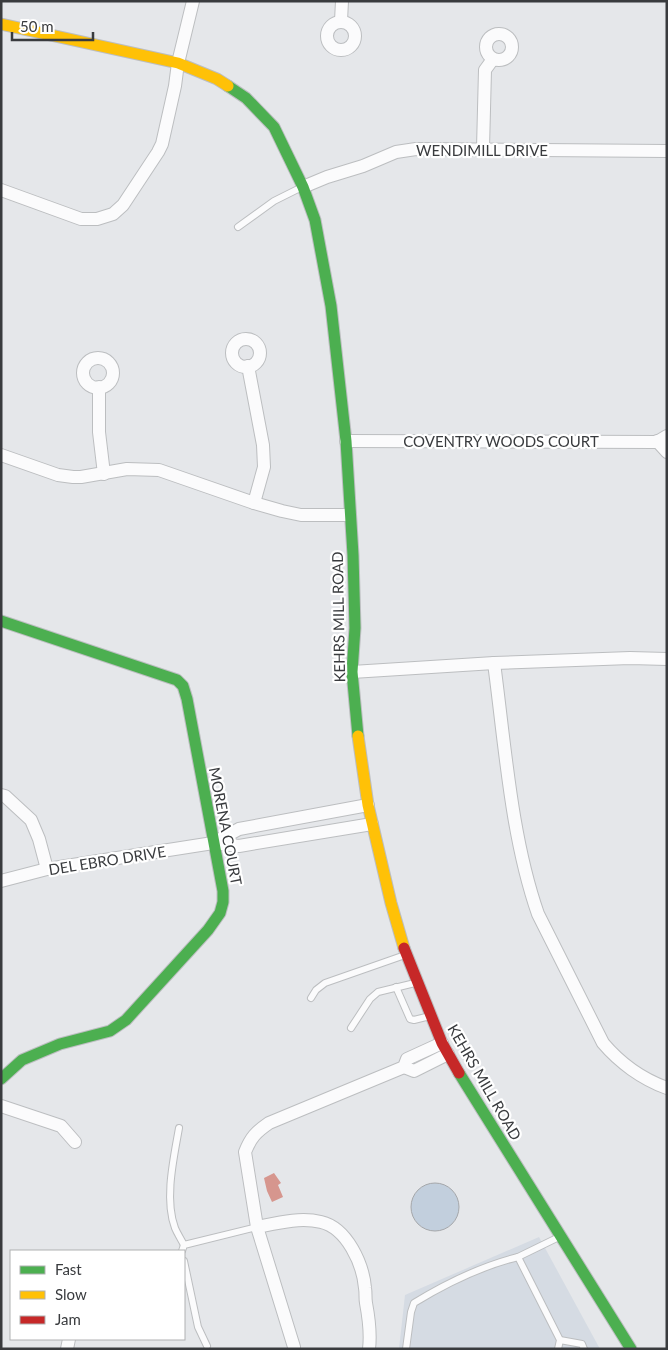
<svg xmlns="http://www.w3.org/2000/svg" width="668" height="1350" viewBox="0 0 668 1350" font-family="Lato,sans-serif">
  <rect width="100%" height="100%" fill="#e5e7ea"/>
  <path fill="#d5dbe3" d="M 539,1237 L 600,1349 L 399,1349 L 405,1295 Z"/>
  <path fill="#d6968e" d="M 274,1173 L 281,1183 L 278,1185 L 283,1197 L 272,1202 L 267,1191 L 264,1178 Z"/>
  <circle fill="#c2cfdd" stroke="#a5a7aa" cx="435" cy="1207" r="24"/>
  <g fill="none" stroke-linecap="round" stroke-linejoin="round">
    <defs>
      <g id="lane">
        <path d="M 238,227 L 274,201 L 302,187"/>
        <path d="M 396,987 L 410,1019 L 414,1020 L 430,1016"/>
        <path d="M 311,998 L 316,990 L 325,983 L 405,955"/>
        <path d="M 351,1028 L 370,999 L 378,992 L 415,983"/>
        <path d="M 179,1128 C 174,1157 164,1199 175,1228 C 177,1233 181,1239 184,1245"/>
        <path d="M 182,1251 L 184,1245 L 257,1227"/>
        <path d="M 184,1261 L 198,1327 L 207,1346"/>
        <path d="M 560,1340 L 582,1344 L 584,1349"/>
        <path d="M 406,1349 L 411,1312 L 414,1303 C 445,1284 482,1266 518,1257"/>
        <path d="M 558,1349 L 560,1340 L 518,1257 L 559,1237"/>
      </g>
      <g id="street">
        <path d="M 341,21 L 342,1"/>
        <circle cx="341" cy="36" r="14"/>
        <circle cx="499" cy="47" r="13"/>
        <path d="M 483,148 L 485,70 L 493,59"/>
        <path d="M 303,187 L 327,177 L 363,166 L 396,152 L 416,149 L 667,151"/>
        <path d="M 1,190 L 81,219 L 97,219 L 113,214 L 123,205 L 158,152 L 162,144 L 175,86 L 178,63 L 193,1"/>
        <circle cx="246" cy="353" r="14"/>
        <circle cx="98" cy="373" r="15"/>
        <path d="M 248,366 L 263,445 L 264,467 L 254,503"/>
        <path d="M 99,387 L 99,432 L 104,474"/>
        <path d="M 346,441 L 657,442 L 667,436"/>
        <path d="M 657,441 L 667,452"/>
        <path d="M 1,455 L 58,475 L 73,477 L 81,477 L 127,469 L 159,470 L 254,503 L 282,511 L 301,515 L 350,515"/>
        <path d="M 494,663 C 505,745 511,837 538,914 L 603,1043 C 619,1062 642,1079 667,1088"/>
        <path d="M 352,672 L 494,663 L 630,658 L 667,659"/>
        <path d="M 1,795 L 5,796 L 31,820 L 39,839 L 47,869"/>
        <path d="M 213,843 L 239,829 L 368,805"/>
        <path d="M 1,881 L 47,869 L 213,843 L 239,846 L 372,824"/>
        <path d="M 404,1067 L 414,1071 L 448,1054"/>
        <path d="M 1,1106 L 61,1126 L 75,1142"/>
        <path d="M 257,1227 C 277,1223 300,1217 321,1222 C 347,1228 363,1264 365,1288 C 366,1293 365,1298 366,1303 C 369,1319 371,1333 369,1349"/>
        <path d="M 294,1347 L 257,1227 L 245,1152 C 251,1137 256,1132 269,1123 L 404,1067 L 407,1059 L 442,1043"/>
        <path d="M 67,1349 L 69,1339"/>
      </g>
      <g id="fast">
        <path d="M 228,86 L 246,98 L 274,127 L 303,187 L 315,220 L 331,306 L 346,441 L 353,555 L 355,628 L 352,672 L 358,736"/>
        <path d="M 1,621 L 177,680 L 183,686 L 187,699 L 223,891 L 223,902 L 220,913 L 208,930 L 126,1020 L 110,1031 L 60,1044 L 22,1060 L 1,1079"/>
        <path d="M 459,1073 L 631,1349"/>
      </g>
      <g id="slow">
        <path d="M 1,24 L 178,63 L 217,79 L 228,86"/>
        <path d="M 358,736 L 368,805 L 391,903 L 404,948"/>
      </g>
      <path id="jam" d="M 404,948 L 442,1043 L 459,1073"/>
    </defs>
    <use href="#lane" stroke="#bcbec0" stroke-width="8"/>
    <use href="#street" stroke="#bcbec0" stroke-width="14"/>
    <use href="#fast" stroke="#bcbec0" stroke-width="13"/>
    <use href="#slow" stroke="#bcbec0" stroke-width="13"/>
    <use href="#jam" stroke="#bcbec0" stroke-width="13"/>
    <use href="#lane" stroke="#fbfbfc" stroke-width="6"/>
    <use href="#street" stroke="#fbfbfc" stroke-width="12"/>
    <use href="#fast" stroke="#4caf50" stroke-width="11"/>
    <use href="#slow" stroke="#ffc107" stroke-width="11"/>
    <use href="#jam" stroke="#c62828" stroke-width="11"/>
  </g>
  <g text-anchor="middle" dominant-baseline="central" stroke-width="4.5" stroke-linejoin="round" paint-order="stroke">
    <g font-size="15" fill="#393b3e" stroke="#fff">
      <text x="482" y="150">WENDIMILL DRIVE</text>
      <text x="501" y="441">COVENTRY WOODS COURT</text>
      <text transform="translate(338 617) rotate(-91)">KEHRS MILL ROAD</text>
      <text transform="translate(226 826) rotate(79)">MORENA COURT</text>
      <text transform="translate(107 860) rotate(-9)">DEL EBRO DRIVE</text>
      <text transform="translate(485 1082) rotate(60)">KEHRS MILL ROAD</text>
    </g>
  </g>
  <rect width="668" height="1350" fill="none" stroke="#393b3e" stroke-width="5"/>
  <rect x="10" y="1250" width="175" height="90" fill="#ffffff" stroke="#b0b1b2"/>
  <rect x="20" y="1266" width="25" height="8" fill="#4caf50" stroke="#b0b1b2"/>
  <text x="55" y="1275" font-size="15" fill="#393b3e">Fast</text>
  <rect x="20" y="1291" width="25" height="8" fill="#ffc107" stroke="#b0b1b2"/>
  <text x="55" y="1300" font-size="15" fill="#393b3e">Slow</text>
  <rect x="20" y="1316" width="25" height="8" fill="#c62828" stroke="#b0b1b2"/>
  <text x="55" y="1325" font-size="15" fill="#393b3e">Jam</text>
  <path d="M12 32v8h81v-8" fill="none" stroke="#393b3e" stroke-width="2.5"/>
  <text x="20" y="32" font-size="15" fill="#393b3e" stroke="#ffffff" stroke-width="4" paint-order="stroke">50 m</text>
</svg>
